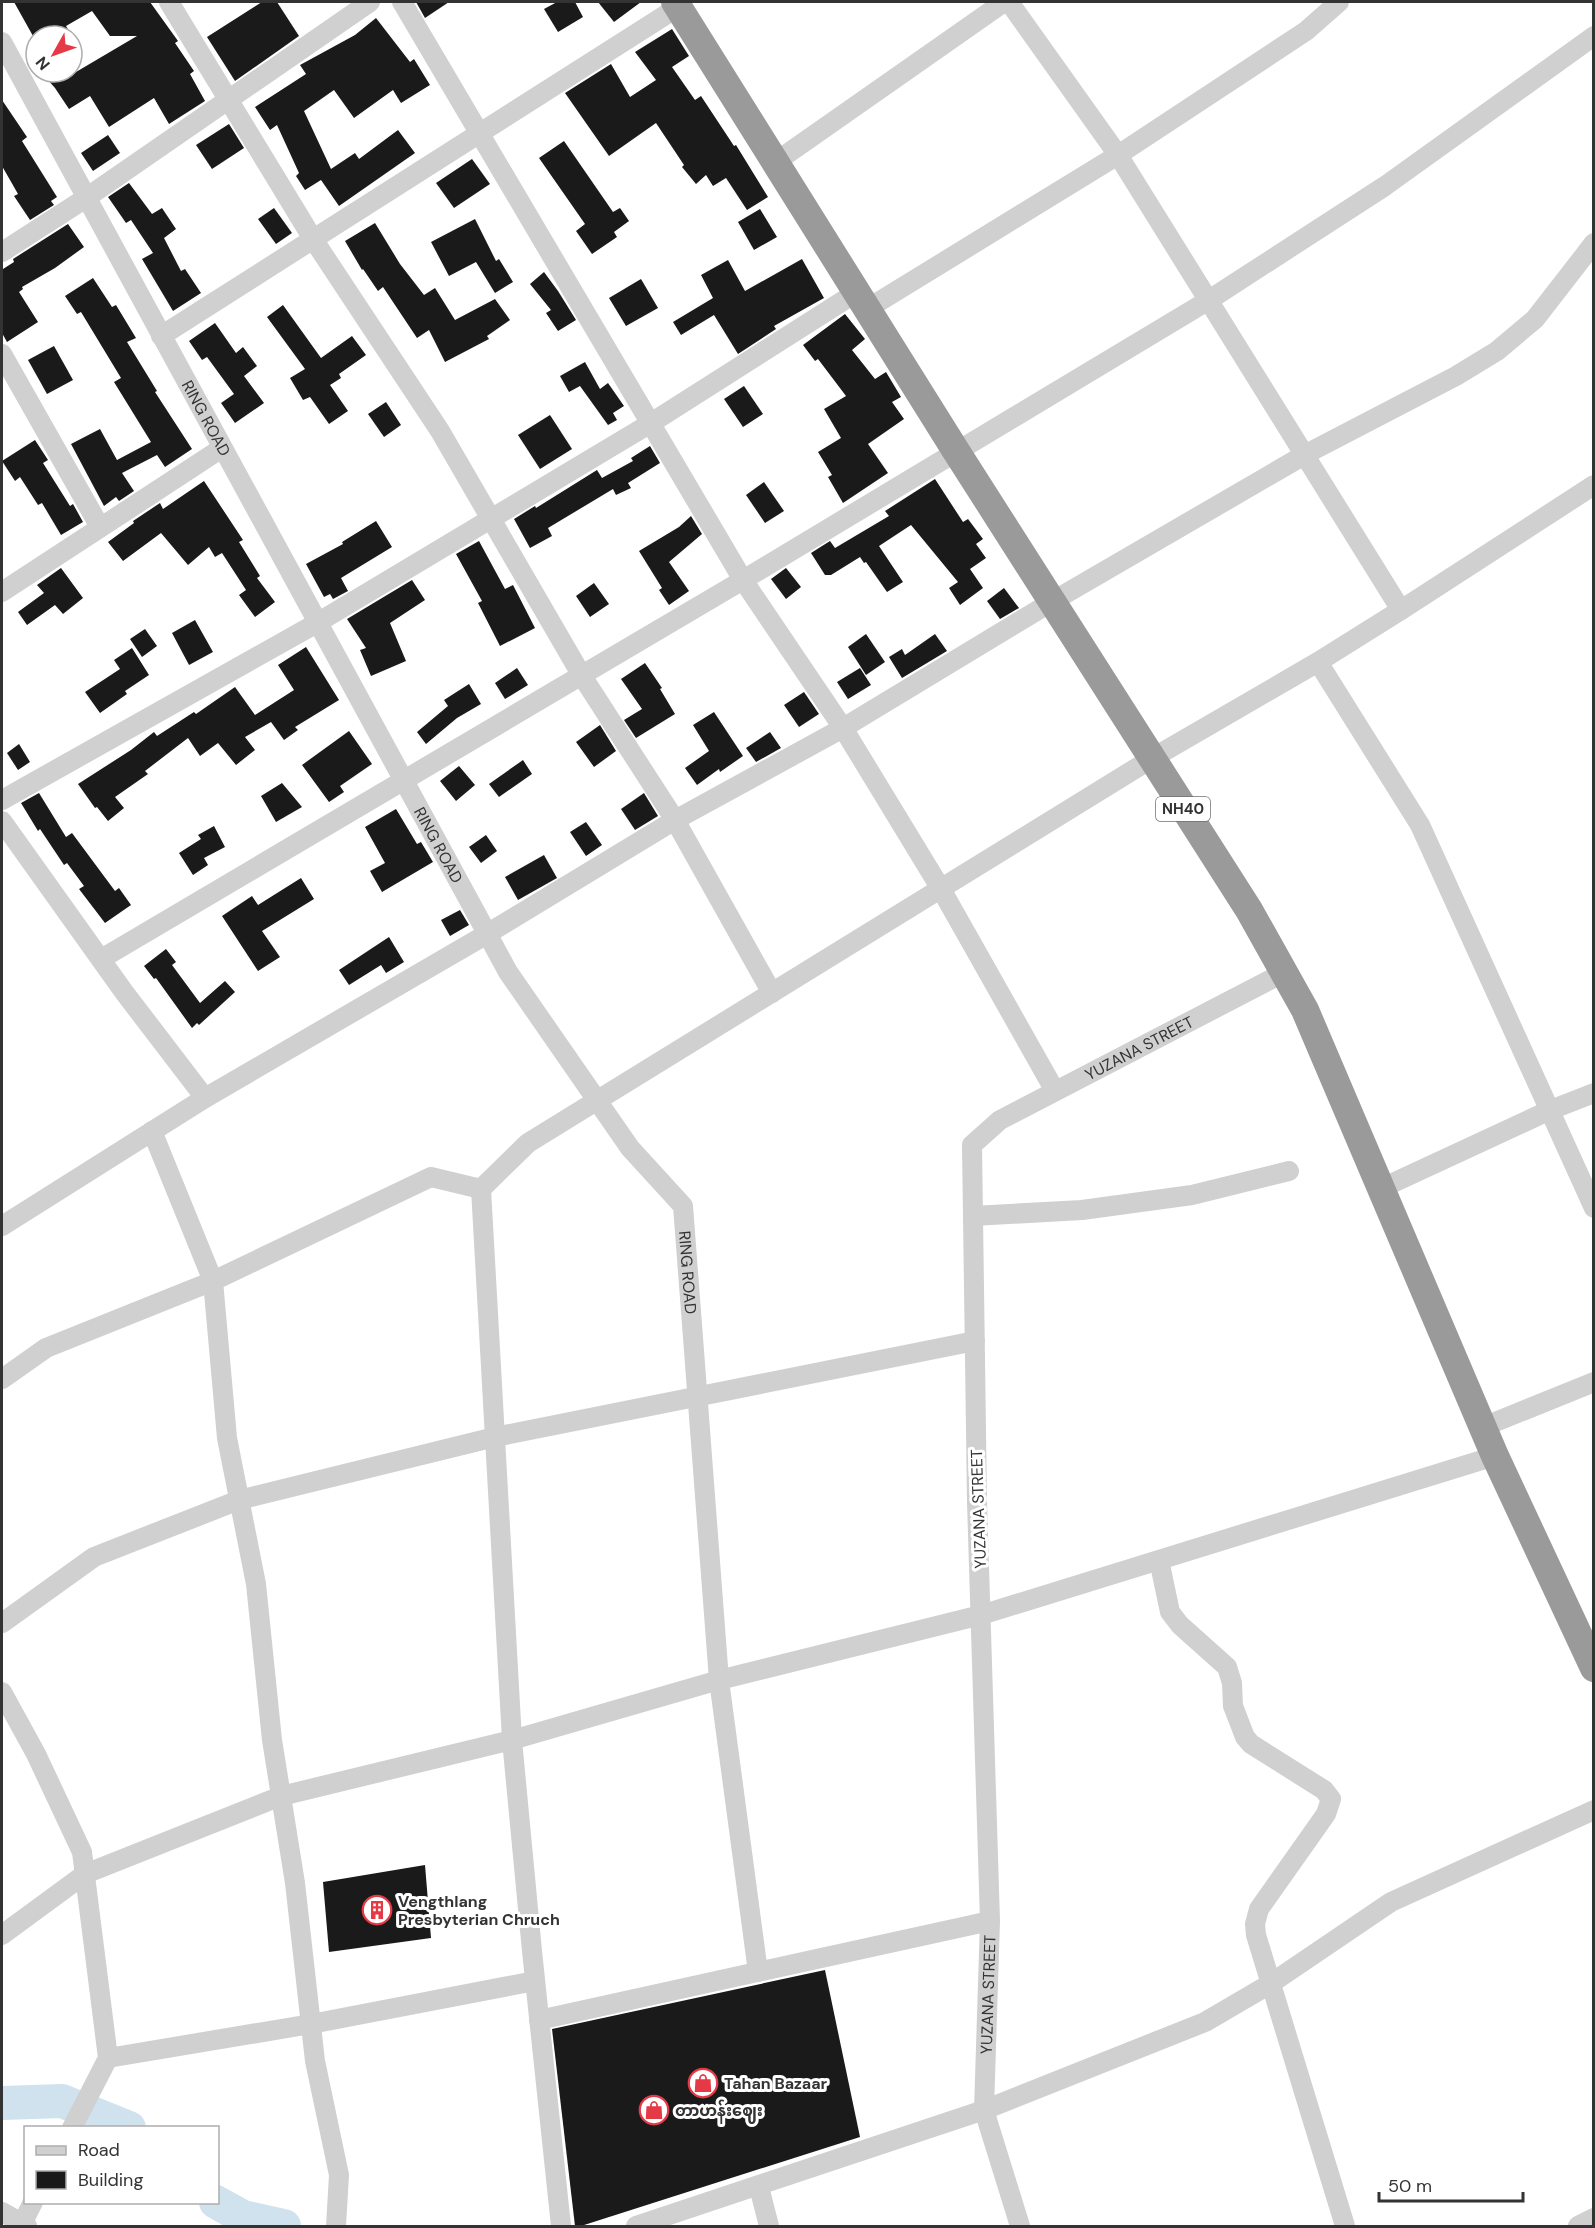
<svg xmlns="http://www.w3.org/2000/svg" width="1595" height="2228" viewBox="0 0 1595 2228" font-family="'DM Sans','Noto Sans Myanmar',sans-serif">
<style>
.lines{fill:none;stroke-linecap:round;stroke-linejoin:round}
.river{stroke:#cfe2ee;stroke-width:34}
.building{fill:#1a1a1a}
.minor{stroke:#d0d0d0;stroke-width:20}
.highway{stroke:#9a9a9a;stroke-width:28}
.labels{text-anchor:middle;stroke-width:6;stroke-linejoin:round;paint-order:stroke}
.shield{fill:#fff;stroke:#707070;stroke-width:1.5}
.shield-label{font-size:15px;font-weight:bold;fill:#333}
.street-label{font-size:16px;fill:#333;stroke:#fff}
.poi-label{font-size:16px;font-weight:bold;fill:#333;stroke:#fff;text-anchor:start}
</style>
<rect width="100%" height="100%" fill="#fff"/>
<g class="lines">
<g class="river">
<path d="M 2,2103 L 62,2101 L 129,2128"/>
<path d="M 216,2202 L 243,2217 L 284,2226"/>
</g>
</g>
<g class="building">
<path d="M 14,2 L 150,2 L 178,41 L 175,43 L 194,71 L 190,74 L 205,101 L 169,124 L 154,98 L 109,127 L 90,96 L 69,109 L 55,88 L 41,72 L 76,72 L 137,36 L 110,36 L 92,11 L 66,26 L 72,36 L 33,36 Z"/>
<path d="M 262,2 L 277,2 L 299,36 L 235,81 L 207,37 Z"/>
<path d="M 416,2 L 449,2 L 425,18 Z"/>
<path d="M 557,2 L 575,2 L 583,17 L 558,32 L 544,9 Z"/>
<path d="M 598,2 L 641,2 L 614,22 Z"/>
<path d="M 376,18 L 410,62 L 414,59 L 430,85 L 401,103 L 393,90 L 354,118 L 334,90 L 304,111 L 331,169 L 355,153 L 359,159 L 398,130 L 415,153 L 339,206 L 321,180 L 305,190 L 296,176 L 299,173 L 277,125 L 270,130 L 255,107 L 306,74 L 300,65 L 355,35 Z"/>
<path d="M 672,29 L 689,56 L 672,67 L 695,100 L 701,96 L 734,146 L 736,145 L 768,197 L 747,210 L 726,178 L 713,186 L 706,175 L 696,184 L 682,167 L 684,165 L 656,123 L 609,156 L 565,93 L 611,64 L 630,97 L 656,80 L 635,52 Z"/>
<path d="M 2,100 L 27,137 L 22,141 L 57,197 L 51,201 L 54,205 L 30,220 L 14,196 L 18,194 L 2,166 Z"/>
<path d="M 229,124 L 244,148 L 212,169 L 196,145 Z"/>
<path d="M 108,135 L 120,153 L 93,171 L 81,153 Z"/>
<path d="M 564,141 L 613,212 L 620,208 L 629,221 L 614,232 L 617,237 L 592,254 L 576,231 L 585,224 L 539,158 Z"/>
<path d="M 472,159 L 490,184 L 454,208 L 436,183 Z"/>
<path d="M 129,183 L 152,214 L 162,208 L 176,229 L 164,238 L 181,271 L 185,269 L 201,293 L 173,311 L 142,259 L 153,253 L 131,220 L 126,223 L 108,197 Z"/>
<path d="M 274,208 L 292,233 L 276,244 L 258,219 Z"/>
<path d="M 760,209 L 777,237 L 754,250 L 738,222 Z"/>
<path d="M 475,219 L 496,261 L 499,259 L 513,282 L 495,293 L 476,262 L 449,276 L 431,242 Z"/>
<path d="M 375,223 L 400,264 L 424,295 L 435,288 L 455,320 L 495,299 L 510,320 L 487,336 L 489,339 L 445,362 L 429,330 L 417,338 L 383,287 L 378,291 L 363,269 L 362,270 L 345,241 Z"/>
<path d="M 68,224 L 84,247 L 55,268 L 22,287 L 23,289 L 19,292 L 38,322 L 7,342 L 2,333 L 2,266 L 3,269 L 14,262 L 13,259 Z"/>
<path d="M 802,259 L 824,298 L 774,326 L 776,329 L 738,354 L 714,315 L 681,335 L 673,322 L 713,298 L 701,275 L 728,260 L 745,291 Z"/>
<path d="M 544,272 L 558,291 L 576,320 L 558,331 L 546,313 L 551,310 L 530,284 Z"/>
<path d="M 93,278 L 112,307 L 116,305 L 136,338 L 127,342 L 157,391 L 155,392 L 192,449 L 165,467 L 157,455 L 122,473 L 134,491 L 119,501 L 116,497 L 104,506 L 71,444 L 100,429 L 117,460 L 151,442 L 114,382 L 121,378 L 81,312 L 77,314 L 65,296 Z"/>
<path d="M 641,279 L 658,308 L 626,326 L 609,298 Z"/>
<path d="M 283,305 L 321,358 L 352,336 L 366,355 L 339,374 L 341,378 L 330,385 L 348,411 L 329,424 L 310,397 L 303,400 L 290,378 L 305,369 L 267,317 Z"/>
<path d="M 845,314 L 865,339 L 852,350 L 875,379 L 886,372 L 901,397 L 892,402 L 904,419 L 868,444 L 888,473 L 843,503 L 828,477 L 832,475 L 818,452 L 841,438 L 824,409 L 846,396 L 818,359 L 815,361 L 803,345 Z"/>
<path d="M 215,323 L 236,353 L 243,347 L 257,366 L 244,376 L 264,403 L 235,423 L 221,403 L 234,394 L 207,357 L 202,360 L 189,341 Z"/>
<path d="M 54,346 L 73,380 L 47,394 L 28,360 Z"/>
<path d="M 585,362 L 600,389 L 608,383 L 624,406 L 613,413 L 617,420 L 608,425 L 580,386 L 569,392 L 560,376 Z"/>
<path d="M 744,386 L 763,414 L 743,427 L 724,399 Z"/>
<path d="M 386,402 L 401,425 L 384,437 L 368,414 Z"/>
<path d="M 550,415 L 572,449 L 540,469 L 518,435 Z"/>
<path d="M 35,440 L 48,460 L 43,463 L 70,506 L 73,504 L 83,522 L 61,535 L 42,503 L 38,505 L 20,477 L 15,481 L 2,461 Z"/>
<path d="M 650,446 L 660,463 L 628,483 L 631,488 L 616,495 L 613,489 L 548,528 L 552,536 L 530,548 L 514,519 L 535,506 L 536,508 L 597,470 L 602,478 L 633,461 L 631,458 Z"/>
<path d="M 935,479 L 963,522 L 968,519 L 983,539 L 976,544 L 986,558 L 970,569 L 983,588 L 960,605 L 949,588 L 958,582 L 911,525 L 879,546 L 903,582 L 887,592 L 866,562 L 864,563 L 860,557 L 831,575 L 825,575 L 811,553 L 830,541 L 835,548 L 889,516 L 885,511 Z"/>
<path d="M 204,481 L 243,540 L 239,542 L 260,576 L 257,578 L 275,602 L 255,617 L 239,595 L 246,590 L 222,553 L 215,557 L 209,547 L 188,565 L 161,533 L 123,561 L 108,542 L 134,523 L 133,521 L 160,503 L 163,509 Z"/>
<path d="M 764,482 L 784,511 L 765,523 L 746,495 Z"/>
<path d="M 691,516 L 702,534 L 669,562 L 689,591 L 669,605 L 659,590 L 662,588 L 639,551 L 679,527 Z"/>
<path d="M 376,521 L 392,547 L 341,578 L 348,591 L 333,599 L 330,594 L 324,597 L 306,564 L 343,544 L 342,542 Z"/>
<path d="M 479,541 L 505,589 L 513,585 L 535,628 L 500,646 L 478,603 L 482,601 L 456,554 Z"/>
<path d="M 61,568 L 83,598 L 63,614 L 55,605 L 27,625 L 18,612 L 44,593 L 37,585 Z"/>
<path d="M 786,568 L 801,587 L 786,599 L 771,579 Z"/>
<path d="M 412,580 L 425,600 L 390,623 L 406,661 L 371,676 L 360,650 L 366,648 L 347,619 Z"/>
<path d="M 594,583 L 609,604 L 590,617 L 576,596 Z"/>
<path d="M 1004,588 L 1019,608 L 1000,619 L 987,601 Z"/>
<path d="M 195,620 L 213,652 L 189,665 L 172,633 Z"/>
<path d="M 145,629 L 157,646 L 142,657 L 130,639 Z"/>
<path d="M 866,634 L 885,662 L 866,675 L 848,647 Z"/>
<path d="M 935,634 L 947,651 L 902,678 L 889,657 L 902,649 L 905,655 Z"/>
<path d="M 306,647 L 339,700 L 295,727 L 298,730 L 284,740 L 271,722 L 245,737 L 255,750 L 236,765 L 218,743 L 200,756 L 188,738 L 145,771 L 148,774 L 115,797 L 124,808 L 108,821 L 97,807 L 95,808 L 78,784 L 131,750 L 154,732 L 157,736 L 194,712 L 196,714 L 235,687 L 255,715 L 294,690 L 278,665 Z"/>
<path d="M 132,648 L 149,675 L 125,691 L 127,694 L 100,713 L 85,692 L 120,669 L 114,660 Z"/>
<path d="M 645,663 L 662,688 L 660,689 L 675,714 L 636,738 L 624,720 L 642,709 L 621,679 Z"/>
<path d="M 517,668 L 528,685 L 505,699 L 495,683 Z"/>
<path d="M 860,668 L 871,685 L 848,699 L 837,682 Z"/>
<path d="M 469,684 L 481,704 L 457,718 L 426,744 L 417,732 L 448,706 L 444,700 Z"/>
<path d="M 804,692 L 819,714 L 799,727 L 784,705 Z"/>
<path d="M 714,712 L 743,756 L 720,772 L 719,769 L 697,785 L 685,768 L 709,751 L 693,725 Z"/>
<path d="M 600,725 L 616,751 L 594,767 L 576,742 Z"/>
<path d="M 349,731 L 372,764 L 340,786 L 344,792 L 329,802 L 302,765 Z"/>
<path d="M 770,732 L 781,748 L 756,762 L 746,748 Z"/>
<path d="M 19,744 L 30,762 L 18,770 L 7,753 Z"/>
<path d="M 523,760 L 532,774 L 499,797 L 489,784 Z"/>
<path d="M 459,766 L 475,785 L 456,801 L 440,781 Z"/>
<path d="M 282,783 L 302,807 L 276,822 L 261,796 Z"/>
<path d="M 39,793 L 66,837 L 72,833 L 115,891 L 119,888 L 131,905 L 105,923 L 79,889 L 84,886 L 67,863 L 64,865 L 40,829 L 38,831 L 21,803 Z"/>
<path d="M 644,793 L 658,816 L 635,830 L 621,809 Z"/>
<path d="M 396,809 L 417,844 L 421,842 L 433,862 L 382,892 L 370,871 L 385,863 L 365,827 Z"/>
<path d="M 586,822 L 602,845 L 586,856 L 570,832 Z"/>
<path d="M 214,826 L 225,847 L 204,858 L 208,865 L 193,875 L 179,853 L 201,839 L 198,835 Z"/>
<path d="M 486,835 L 497,851 L 481,863 L 469,847 Z"/>
<path d="M 544,855 L 557,878 L 518,900 L 505,877 Z"/>
<path d="M 301,878 L 314,899 L 262,931 L 280,957 L 258,971 L 222,916 L 252,896 L 258,905 Z"/>
<path d="M 460,910 L 469,925 L 450,936 L 441,920 Z"/>
<path d="M 389,937 L 404,962 L 386,973 L 381,965 L 349,985 L 339,970 Z"/>
<path d="M 166,949 L 176,962 L 172,965 L 200,1003 L 225,981 L 235,992 L 199,1025 L 197,1023 L 192,1028 L 156,978 L 154,979 L 144,966 Z"/>
<path d="M 425,1865 L 431,1938 L 329,1952 L 323,1882 Z"/>
<path d="M 825,1970 L 860,2137 L 581,2226 L 575,2226 L 552,2029 Z"/>
</g>
<g class="lines">
<g class="minor">
<path d="M 169,2 L 313,239 L 440,431 L 582,676 L 675,820 L 772,993"/>
<path d="M 402,2 L 743,580 L 843,728 L 941,889 L 1055,1091"/>
<path d="M 1009,2 L 1118,155 L 1401,610"/>
<path id="s1" d="M 2,42 L 508,972 L 630,1148 L 683,1206 L 719,1680 L 758,1972"/>
<path d="M 777,161 L 1004,2"/>
<path d="M 2,252 L 86,198 L 370,2"/>
<path d="M 867,309 L 1118,155 L 1306,31 L 1339,2"/>
<path d="M 161,336 L 678,7"/>
<path d="M 2,354 L 100,527"/>
<path d="M 2,592 L 222,448"/>
<path d="M 1318,662 L 1420,825 L 1594,1208"/>
<path d="M 2,800 L 317,623 L 651,423 L 857,292"/>
<path d="M 2,821 L 124,992 L 205,1098"/>
<path d="M 101,959 L 743,580 L 1209,300 L 1385,186 L 1594,36"/>
<path d="M 152,1131 L 213,1281 L 227,1438 L 256,1584 L 272,1740 L 295,1883 L 315,2061 L 339,2175 L 336,2226"/>
<path d="M 1382,1188 L 1548,1111 L 1594,1093"/>
<path d="M 973,1216 L 1082,1210 L 1192,1195 L 1289,1171"/>
<path d="M 2,1226 L 205,1098 L 487,934 L 675,820 L 843,728 L 1053,601 L 1306,454 L 1456,376 L 1497,351 L 1535,319 L 1594,243"/>
<path d="M 2,1379 L 46,1348 L 213,1281 L 431,1177 L 481,1189"/>
<path d="M 1483,1427 L 1594,1382"/>
<path d="M 1159,1560 L 1170,1612 L 1180,1625 L 1227,1667 L 1232,1683 L 1233,1706 L 1245,1737 L 1251,1744 L 1324,1790 L 1331,1799 L 1326,1814 L 1259,1909 L 1255,1924 L 1256,1935 L 1345,2226"/>
<path d="M 2,1623 L 94,1557 L 239,1500 L 495,1437 L 975,1341"/>
<path d="M 2,1692 L 36,1754 L 82,1852 L 108,2058 L 72,2128"/>
<path d="M 2,1935 L 85,1874 L 281,1796 L 512,1740 L 719,1680 L 981,1615 L 1495,1456"/>
<path d="M 539,2020 L 990,1921"/>
<path d="M 108,2058 L 311,2024 L 535,1981"/>
<path d="M 759,2187 L 769,2226"/>
<path d="M 2,2212 L 27,2226"/>
<path d="M 21,2226 L 33,2202"/>
<path d="M 561,2226 L 532,1951 L 512,1740 L 481,1189 L 528,1143 L 1151,759 L 1318,662 L 1401,610 L 1594,485"/>
<path d="M 636,2226 L 984,2110 L 1205,2022 L 1270,1984 L 1391,1902 L 1594,1810"/>
<path id="s2" d="M 1020,2226 L 984,2110 L 990,1921 L 977,1502 L 972,1145 L 1000,1120 L 1285,972"/>
<path d="M 1578,2226 L 1594,2218"/>
</g>
<path class="highway" d="M 675,2 L 956,451 L 1249,910 L 1305,1010 L 1495,1456 L 1594,1668"/>
</g>
<defs>
<g id="building-ring" transform="scale(1.5)"><circle r="9.5" fill="#fff" stroke="#e63946" stroke-width="1.5"/><path d="M-4-6H4V6H1V3H-1V6H-4ZM-2.5-4.3h1.7v1.8h-1.7ZM.8-4.3h1.7v1.8H.8ZM-2.5-1h1.7V.8h-1.7ZM.8-1h1.7V.8H.8Z" fill="#e63946"/></g>
<g id="shop-ring" transform="scale(1.5)"><circle r="9.5" fill="#fff" stroke="#e63946" stroke-width="1.5"/><path d="M-5-2.5h2.3a2.7 3.5 0 0 1 5.4 0H5L5.5 6h-11ZM-1.5-2.5h3a1.5 2.3 0 0 0-3 0Z" fill="#e63946"/></g>
</defs>
<g fill-rule="evenodd">
<use href="#building-ring" x="377" y="1910"/>
<use href="#shop-ring" x="703" y="2083"/>
<use href="#shop-ring" x="654" y="2110"/>
</g>
<g class="labels">
<rect class="shield" x="1156" y="797" width="54" height="24" rx="4.5"/>
<g class="shield-label">
<text x="1183" y="814">NH40</text>
</g>
<g class="street-label">
<text dy="6" stroke="none"><textPath href="#s1" startOffset="428">RING ROAD</textPath></text>
<text dy="6" stroke="none"><textPath href="#s1" startOffset="914">RING ROAD</textPath></text>
<text dy="6" stroke="none"><textPath href="#s2" startOffset="1281">YUZANA STREET</textPath></text>
<text dy="6" stroke="none"><textPath href="#s1" startOffset="1418">RING ROAD</textPath></text>
<text transform="translate(978 1509) rotate(-92)" y="6">YUZANA STREET</text>
<text dy="6" stroke="none"><textPath href="#s2" startOffset="237">YUZANA STREET</textPath></text>
</g>
<g class="poi-label">
<text x="398" y="1907">Vengthlang<tspan x="398" dy="18">Presbyterian Chruch</tspan></text>
<text x="724" y="2089">Tahan Bazaar</text>
<text x="675" y="2116">တာဟန်းဈေး</text>
</g>
</g>
<rect width="1595" height="2228" fill="none" stroke="#333333" stroke-width="6"/>
<rect x="24" y="2126" width="195" height="78" fill="#ffffff" stroke="#adadad" stroke-width="1.5"/>
<rect x="36" y="2146" width="30" height="9" fill="#d0d0d0" stroke="#adadad" stroke-width="1.5"/>
<text x="78" y="2156" font-size="18" fill="#333333">Road</text>
<rect x="36" y="2171" width="30" height="18" fill="#1a1a1a" stroke="#adadad" stroke-width="1.5"/>
<text x="78" y="2186" font-size="18" fill="#333333">Building</text>
<g transform="translate(54 54) rotate(230)"><circle r="28" fill="#ffffff" stroke="#adadad" stroke-width="1.5"/>
<path d="M0-4.5L10 22L0 15L-10 22Z" fill="#e63946"/>
<text y="-9" font-size="16" font-weight="bold" text-anchor="middle" fill="#333333">N</text>
</g>
<path d="M1379 2192v9h144v-9" fill="none" stroke="#333333" stroke-width="3"/>
<text x="1388" y="2192" font-size="18" fill="#333333" stroke="#ffffff" stroke-width="4.5" paint-order="stroke">50 m</text>
</svg>
